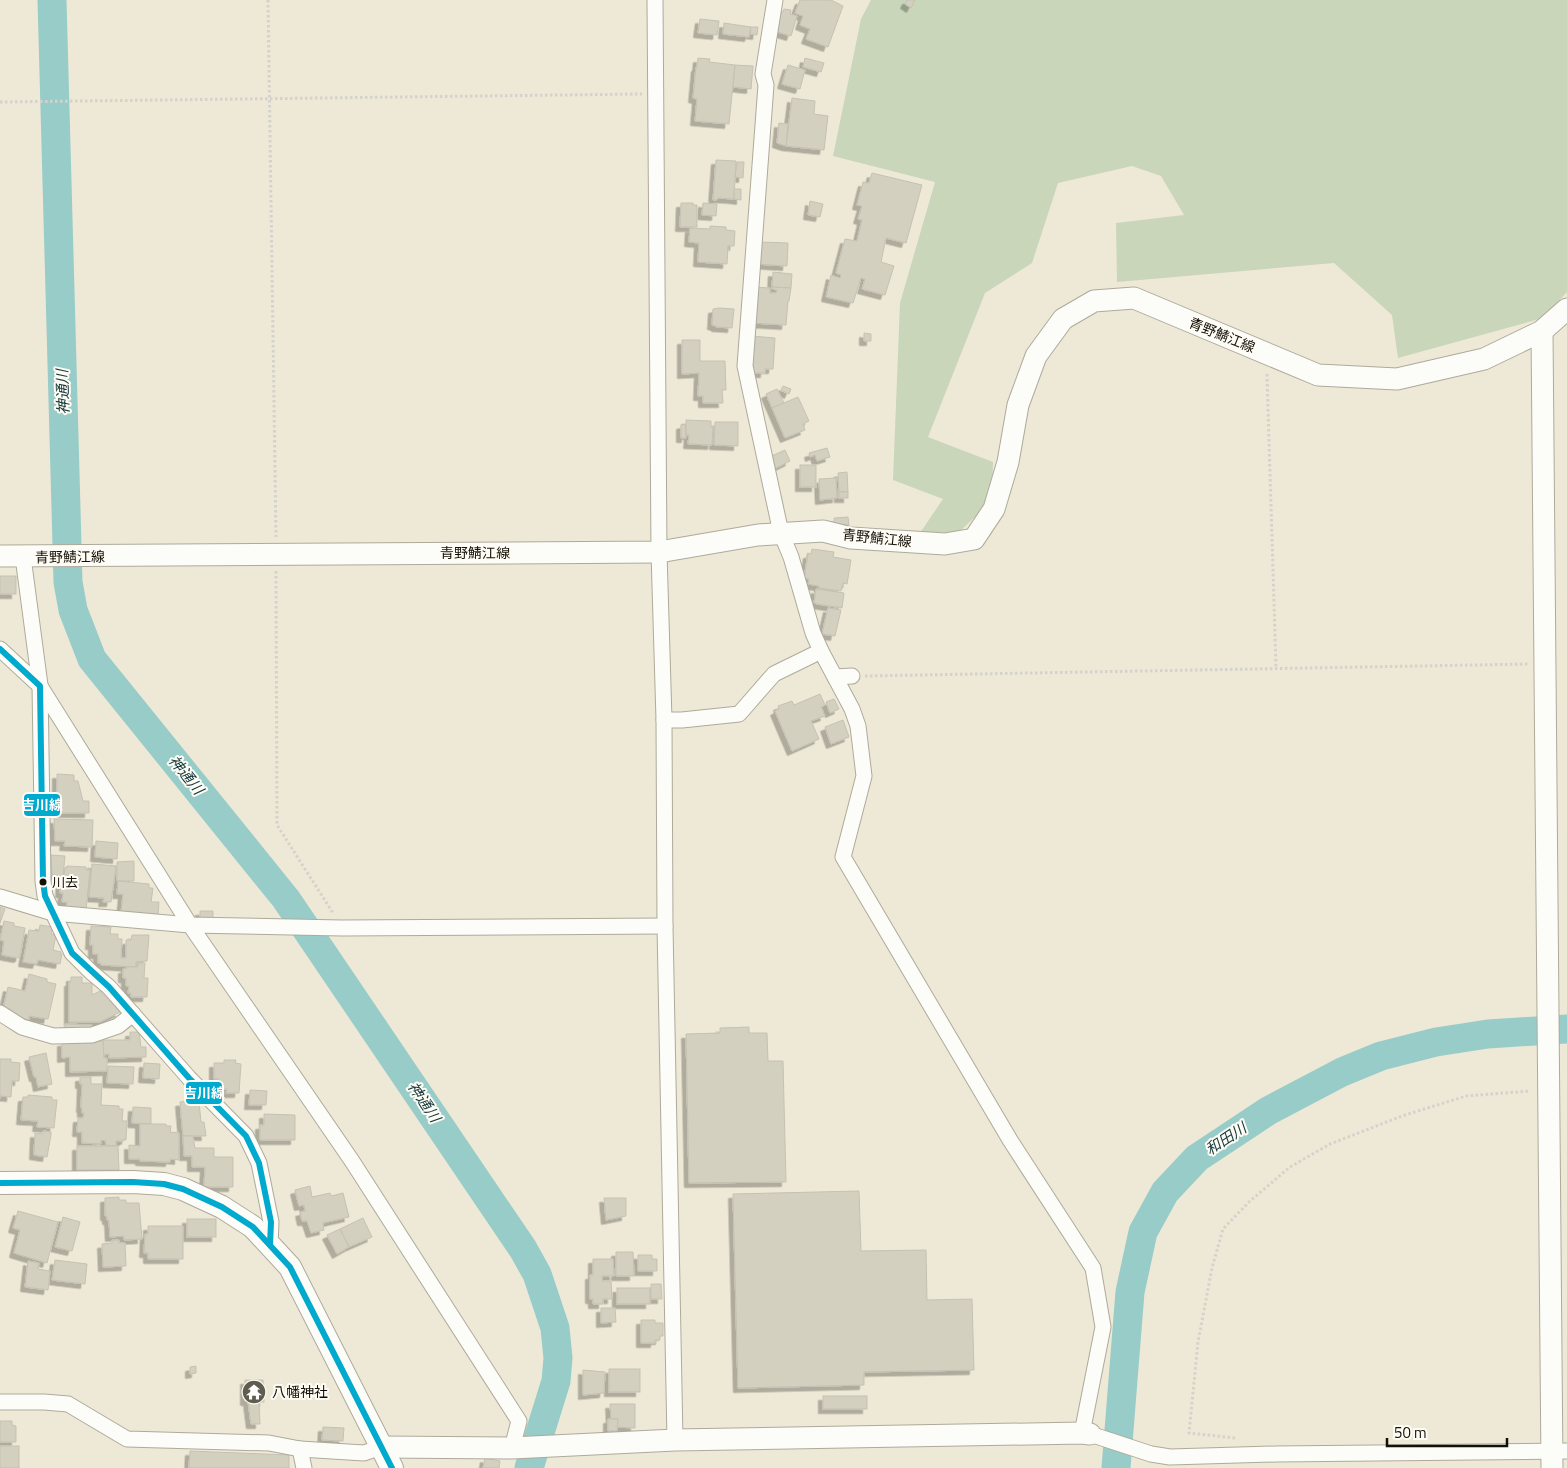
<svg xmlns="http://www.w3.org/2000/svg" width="1567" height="1468" viewBox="0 0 1567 1468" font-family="'Titillium Web','Noto Sans JP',sans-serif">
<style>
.green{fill:#c9d6b9}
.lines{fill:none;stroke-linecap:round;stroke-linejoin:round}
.river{stroke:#98ccc8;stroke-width:29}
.building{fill:#d4d0c0;stroke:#c5c1b3;filter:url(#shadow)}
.street-casing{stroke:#aeaa9b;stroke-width:17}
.secondary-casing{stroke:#aeaa9b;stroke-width:23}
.primary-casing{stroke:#aeaa9b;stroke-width:24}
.path{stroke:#d4d2cd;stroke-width:3;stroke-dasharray:2.5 2.5;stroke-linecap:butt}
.street{stroke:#fcfcf9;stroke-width:15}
.secondary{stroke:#fcfcf9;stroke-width:21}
.primary{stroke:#fcfcf9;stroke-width:22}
.bus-1-casing{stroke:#fefcf5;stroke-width:10}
.bus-1{stroke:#00a9ce;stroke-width:6}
.bus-dot{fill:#131005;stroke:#fefcf5;stroke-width:2}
.labels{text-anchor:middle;stroke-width:4;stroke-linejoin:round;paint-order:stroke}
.bus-label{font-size:13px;fill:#131005;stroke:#fefcf5;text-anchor:start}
.street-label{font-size:14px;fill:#131005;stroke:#fefcf5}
.poi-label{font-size:14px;fill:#131005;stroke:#fefcf5;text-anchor:start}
.water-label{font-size:15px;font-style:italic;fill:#13383a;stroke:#fefcf5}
.line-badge{stroke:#fefcf5;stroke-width:2}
.badge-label{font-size:14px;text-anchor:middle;font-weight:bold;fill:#fff}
</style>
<defs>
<filter id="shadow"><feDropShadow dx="-4.5" dy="4.5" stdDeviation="0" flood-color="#0004"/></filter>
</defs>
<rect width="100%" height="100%" fill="#eee9d6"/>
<path class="green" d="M 871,0 L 1567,0 L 1567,292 L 1543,318 L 1398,358 L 1392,315 L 1334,263 L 1117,282 L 1116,223 L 1184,215 L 1161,176 L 1132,166 L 1058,183 L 1032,263 L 985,293 L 928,437 L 993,462 L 992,501 L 959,532 L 920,533 L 943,499 L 893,480 L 900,303 L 935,182 L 833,156 L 861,19 Z"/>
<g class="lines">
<g class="river">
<path d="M 52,0 L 68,582 L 73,610 L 92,659 L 286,899 L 523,1249 L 537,1274 L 555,1328 L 558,1358 L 556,1381 L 529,1468"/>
<path d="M 1116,1468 L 1130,1292 L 1143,1232 L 1165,1192 L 1197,1158 L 1268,1111 L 1342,1072 L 1381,1056 L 1436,1042 L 1488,1034 L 1567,1029"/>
</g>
</g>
<g class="building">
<path d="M 800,0 L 831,0 L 843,6 L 828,47 L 806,39 L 810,29 L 800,25 L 803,16 L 795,13 Z"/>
<path d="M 907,0 L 915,0 L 911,8 L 905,4 Z"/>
<path d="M 784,9 L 791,10 L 790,14 L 797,16 L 791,36 L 771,30 L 776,11 L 783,12 Z"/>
<path d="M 700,19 L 719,21 L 717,35 L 698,33 Z"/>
<path d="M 724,23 L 751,27 L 749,37 L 723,34 Z"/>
<path d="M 751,27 L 758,27 L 757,35 L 750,34 Z"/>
<path d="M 698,58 L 710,59 L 709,62 L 735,65 L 729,124 L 695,121 L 697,99 L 693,98 L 696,67 L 697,67 Z"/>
<path d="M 805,58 L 824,63 L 821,72 L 803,67 Z"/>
<path d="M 735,65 L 753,66 L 751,89 L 733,87 Z"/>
<path d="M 788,65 L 805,70 L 800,89 L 782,84 Z"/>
<path d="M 792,98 L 815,101 L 814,114 L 828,116 L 824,150 L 786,146 Z"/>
<path d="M 779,123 L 788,124 L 786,146 L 777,143 Z"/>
<path d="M 716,160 L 736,161 L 734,199 L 718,198 L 717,200 L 713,200 Z"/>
<path d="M 737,162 L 744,162 L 743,178 L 735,177 Z"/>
<path d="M 872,173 L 922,185 L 906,243 L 886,238 L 881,262 L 894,266 L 885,295 L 862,289 L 865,279 L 861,278 L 853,303 L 826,297 L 831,275 L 840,278 L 841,275 L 836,273 L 845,239 L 857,241 L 862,220 L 858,219 L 862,206 L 857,205 L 863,182 L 869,183 Z"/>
<path d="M 734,189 L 741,189 L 741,200 L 734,199 Z"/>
<path d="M 810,201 L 823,204 L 820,217 L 808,215 Z"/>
<path d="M 681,203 L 693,203 L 693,205 L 697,205 L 697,227 L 680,227 Z"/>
<path d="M 703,203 L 717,204 L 716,216 L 702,215 Z"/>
<path d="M 710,226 L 726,227 L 726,230 L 735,231 L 734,246 L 728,246 L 727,264 L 698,262 L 699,243 L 689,242 L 690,228 L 710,229 Z"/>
<path d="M 760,242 L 788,243 L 787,266 L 755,264 Z"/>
<path d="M 773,272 L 792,274 L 791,288 L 772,287 Z"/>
<path d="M 754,287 L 770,288 L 770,293 L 776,293 L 777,290 L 772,289 L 772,287 L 791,288 L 789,301 L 788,301 L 786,325 L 752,323 Z"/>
<path d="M 719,308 L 734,309 L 732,328 L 716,327 L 716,326 L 712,325 L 713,309 Z"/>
<path d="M 864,333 L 871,334 L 871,341 L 864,341 Z"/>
<path d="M 751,336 L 775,338 L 773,369 L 765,369 L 765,373 L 750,373 Z"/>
<path d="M 682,340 L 700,340 L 700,361 L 725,361 L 726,390 L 722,390 L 723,403 L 703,403 L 703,396 L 698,396 L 699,373 L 682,374 Z"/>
<path d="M 783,386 L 791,389 L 789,394 L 781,390 Z"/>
<path d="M 777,389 L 784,403 L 772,408 L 766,394 Z"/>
<path d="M 798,397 L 809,421 L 803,424 L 805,430 L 785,438 L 772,408 Z"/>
<path d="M 686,420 L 711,421 L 711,427 L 713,427 L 712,445 L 688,444 L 689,435 L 686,435 Z"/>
<path d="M 715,422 L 738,422 L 738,446 L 714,445 Z"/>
<path d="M 685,424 L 686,438 L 681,438 L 681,425 Z"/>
<path d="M 827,448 L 830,457 L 817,461 L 815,455 L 810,457 L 809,453 Z"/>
<path d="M 785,450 L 790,461 L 772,470 L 765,459 Z"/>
<rect x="800" y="465" width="16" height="22"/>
<path d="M 847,472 L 848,492 L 839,492 L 838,473 Z"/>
<path d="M 836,478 L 837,498 L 820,500 L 819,479 Z"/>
<rect x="839" y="492" width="9" height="6"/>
<path d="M 848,517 L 849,525 L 834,525 L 834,518 Z"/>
<path d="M 812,549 L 834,552 L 833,557 L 851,560 L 847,584 L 843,583 L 841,591 L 819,588 L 819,586 L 808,584 L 809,579 L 804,578 L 808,554 L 811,554 Z"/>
<rect x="0" y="576" width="16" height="18"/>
<path d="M 816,589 L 844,593 L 842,608 L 817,604 L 814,603 Z"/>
<path d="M 828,608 L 841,610 L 835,636 L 822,634 Z"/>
<path d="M 820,694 L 825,705 L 821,707 L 825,716 L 811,721 L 819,739 L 792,751 L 775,711 L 779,709 L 778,706 L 792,701 L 794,705 Z"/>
<path d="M 834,699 L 839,709 L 830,713 L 826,702 Z"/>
<path d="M 843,720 L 849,737 L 831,744 L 825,727 Z"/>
<path d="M 57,774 L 74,775 L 74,781 L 78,781 L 83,801 L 89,801 L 89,813 L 57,813 Z"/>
<path d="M 54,819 L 93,820 L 92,847 L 64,846 L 65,841 L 55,841 Z"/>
<path d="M 96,841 L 118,843 L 117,859 L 95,857 Z"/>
<path d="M 51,855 L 65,856 L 63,876 L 52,875 Z"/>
<path d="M 134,861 L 134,881 L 117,881 L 117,862 Z"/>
<path d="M 92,864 L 116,866 L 111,902 L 103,902 L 104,898 L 89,897 Z"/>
<path d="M 67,866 L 86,867 L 86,870 L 90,870 L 86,910 L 66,908 L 67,902 L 62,902 L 63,893 L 60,893 L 61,881 L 63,882 L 65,867 L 67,868 Z"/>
<path d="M 118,881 L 149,884 L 149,888 L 153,888 L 151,902 L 159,902 L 158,916 L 121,913 L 123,894 L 117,894 Z"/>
<path d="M 0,907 L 5,909 L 0,923 Z"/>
<path d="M 200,911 L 213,911 L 213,919 L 200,920 Z"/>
<path d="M 4,921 L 14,923 L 14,926 L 25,928 L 20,957 L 18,958 L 2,955 L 4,941 L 0,940 Z"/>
<path d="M 40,925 L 53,927 L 51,934 L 56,935 L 53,950 L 61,952 L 60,954 L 62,954 L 60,964 L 38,960 L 37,964 L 23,962 L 29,930 L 39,931 Z"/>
<path d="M 91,926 L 111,927 L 110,934 L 118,934 L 118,939 L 122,939 L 121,958 L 126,958 L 126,940 L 131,940 L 132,935 L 149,935 L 147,961 L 136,962 L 136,967 L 101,965 L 101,963 L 98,963 L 98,954 L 93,954 L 93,945 L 90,945 Z"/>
<path d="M 138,963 L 145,963 L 144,978 L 148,978 L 147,997 L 131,997 L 131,993 L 128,993 L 129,986 L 126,986 L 126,978 L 123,978 L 123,969 L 126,969 L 126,967 L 138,967 Z"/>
<path d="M 29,974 L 47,979 L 47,982 L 56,984 L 48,1019 L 29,1016 L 29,1020 L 10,1015 L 3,1009 L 8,987 L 25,991 Z"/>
<path d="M 71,977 L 82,977 L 82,983 L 92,983 L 92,995 L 100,991 L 120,1012 L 100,1022 L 69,1022 L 69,982 L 71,982 Z"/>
<path d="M 65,1024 L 92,1025 L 91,1031 L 65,1030 Z"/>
<path d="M 749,1027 L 749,1033 L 767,1033 L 768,1061 L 783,1061 L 786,1182 L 689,1183 L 686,1034 L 720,1033 L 720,1028 Z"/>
<path d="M 130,1032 L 139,1032 L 141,1047 L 146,1047 L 146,1057 L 109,1058 L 109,1054 L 103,1055 L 103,1040 L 130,1040 Z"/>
<path d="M 103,1041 L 104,1058 L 107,1058 L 107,1071 L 70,1072 L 70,1057 L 62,1058 L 62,1042 Z"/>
<path d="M 46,1053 L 52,1084 L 38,1087 L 36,1077 L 34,1077 L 29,1057 Z"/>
<path d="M 0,1059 L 11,1059 L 11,1062 L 20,1063 L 19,1081 L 12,1081 L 11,1097 L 0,1096 L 0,1099 Z"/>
<path d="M 224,1060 L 236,1060 L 235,1063 L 241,1064 L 239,1093 L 226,1093 L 227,1089 L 219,1089 L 219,1079 L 214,1079 L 214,1063 L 224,1063 Z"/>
<path d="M 144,1063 L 160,1064 L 159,1079 L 143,1078 Z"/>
<path d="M 108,1066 L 134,1067 L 133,1084 L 107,1083 Z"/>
<path d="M 80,1077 L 91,1077 L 91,1084 L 102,1084 L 101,1105 L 119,1106 L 119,1109 L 123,1109 L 122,1121 L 127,1121 L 126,1140 L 124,1139 L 124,1141 L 116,1141 L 116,1146 L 106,1145 L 106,1141 L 101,1140 L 101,1144 L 82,1143 L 82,1132 L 77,1132 L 78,1118 L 83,1118 L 84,1113 L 82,1113 L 82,1108 L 81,1108 L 82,1084 L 80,1084 Z"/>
<path d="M 250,1090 L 267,1091 L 266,1105 L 249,1105 Z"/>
<path d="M 28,1095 L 52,1097 L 52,1100 L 57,1100 L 54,1128 L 37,1127 L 38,1121 L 21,1120 L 23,1097 L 28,1097 Z"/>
<path d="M 196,1100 L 196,1103 L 199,1102 L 201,1122 L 204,1122 L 206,1136 L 183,1136 L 180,1102 Z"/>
<path d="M 133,1107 L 151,1108 L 151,1124 L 132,1123 Z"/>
<path d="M 264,1114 L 295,1115 L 295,1140 L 260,1140 L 260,1125 L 264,1125 Z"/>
<path d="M 140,1124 L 166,1124 L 166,1126 L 171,1126 L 170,1132 L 179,1133 L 179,1160 L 170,1159 L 170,1162 L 140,1161 L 140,1159 L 129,1159 L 129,1145 L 140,1146 Z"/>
<path d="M 43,1131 L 51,1132 L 51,1135 L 47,1157 L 34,1155 L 35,1133 L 43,1134 Z"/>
<path d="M 183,1136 L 193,1136 L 195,1148 L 214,1148 L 214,1157 L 233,1157 L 233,1187 L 204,1187 L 205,1167 L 192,1167 L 192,1156 L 184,1156 Z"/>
<path d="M 77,1146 L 118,1146 L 119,1170 L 77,1170 Z"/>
<path d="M 310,1186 L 312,1197 L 330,1193 L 331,1196 L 343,1193 L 349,1217 L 323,1223 L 324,1230 L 311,1233 L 307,1221 L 302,1221 L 300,1212 L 305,1211 L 304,1205 L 299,1206 L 295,1190 Z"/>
<path d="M 859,1191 L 861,1251 L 926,1250 L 927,1300 L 972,1299 L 974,1370 L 864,1372 L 864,1385 L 738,1388 L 733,1194 Z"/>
<path d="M 119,1197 L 119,1200 L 126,1200 L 126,1203 L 139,1203 L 142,1239 L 124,1240 L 124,1236 L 110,1237 L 109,1220 L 107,1220 L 107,1216 L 105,1216 L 105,1198 Z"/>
<path d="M 604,1198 L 626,1198 L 626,1216 L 606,1220 Z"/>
<path d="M 18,1211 L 58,1222 L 47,1263 L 14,1253 L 20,1230 L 13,1228 Z"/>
<path d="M 63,1217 L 80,1222 L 72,1251 L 55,1247 Z"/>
<path d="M 363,1218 L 372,1237 L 349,1247 L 340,1229 Z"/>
<rect x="187" y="1219" width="29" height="18"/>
<path d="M 148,1226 L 183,1226 L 183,1259 L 148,1259 L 148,1253 L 144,1253 L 145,1234 L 148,1234 Z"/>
<path d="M 340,1229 L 349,1247 L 337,1254 L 327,1235 Z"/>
<path d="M 112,1240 L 119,1240 L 119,1243 L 125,1243 L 126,1266 L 103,1267 L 102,1244 L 112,1243 Z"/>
<path d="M 616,1252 L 633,1252 L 634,1276 L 616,1276 Z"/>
<path d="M 638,1255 L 652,1255 L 652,1259 L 657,1259 L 657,1271 L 638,1271 Z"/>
<path d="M 593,1259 L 613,1259 L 614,1276 L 602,1276 L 602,1281 L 611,1281 L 612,1299 L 603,1299 L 603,1304 L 593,1304 L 593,1299 L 590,1299 L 590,1275 L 593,1275 Z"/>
<path d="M 55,1260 L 87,1264 L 85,1284 L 52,1280 Z"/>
<path d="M 28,1261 L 39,1263 L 38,1269 L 50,1271 L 48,1290 L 25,1287 Z"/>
<path d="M 651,1284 L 661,1284 L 662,1299 L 651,1299 Z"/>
<rect x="617" y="1288" width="33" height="16"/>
<path d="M 601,1308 L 615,1308 L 616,1322 L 601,1323 Z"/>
<path d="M 641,1320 L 655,1320 L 655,1323 L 663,1323 L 663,1336 L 660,1336 L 660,1340 L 655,1340 L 655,1343 L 641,1343 Z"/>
<path d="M 196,1366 L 196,1373 L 190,1374 L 190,1367 Z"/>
<rect x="609" y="1369" width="31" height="23"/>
<path d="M 583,1370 L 605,1372 L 604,1393 L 583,1395 Z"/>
<path d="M 245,1380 L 263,1380 L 264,1402 L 259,1402 L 260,1424 L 251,1424 L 248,1401 L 245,1401 Z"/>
<rect x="823" y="1396" width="44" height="13"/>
<path d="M 610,1404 L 635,1404 L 635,1428 L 617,1427 L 618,1419 L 611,1419 Z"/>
<path d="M 608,1419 L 618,1419 L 617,1431 L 608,1431 Z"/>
<path d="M 0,1421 L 12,1421 L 12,1425 L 16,1426 L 16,1442 L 0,1442 Z"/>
<path d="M 323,1427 L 344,1428 L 343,1441 L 322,1440 Z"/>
<rect x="0" y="1446" width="19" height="22"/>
<path d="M 190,1451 L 289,1455 L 289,1468 L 189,1468 Z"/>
<path d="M 485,1458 L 500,1461 L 499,1468 L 483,1468 Z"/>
</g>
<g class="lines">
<g class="street-casing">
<g id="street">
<path d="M 655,0 L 659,552 L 664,720 L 665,926 L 675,1440"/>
<path d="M 775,0 L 763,74 L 766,85 L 745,366 L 781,533 L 791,557 L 813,633 L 821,651 L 852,709 L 858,726 L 864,776 L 843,857 L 1010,1140 L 1093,1268 L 1103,1327 L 1082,1433"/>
<path d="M 23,557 L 40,685 L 43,881 L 45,896 L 72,953 L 91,972 L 109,987 L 189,1078 L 246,1136 L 259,1163 L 271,1222 L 270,1245"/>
<path d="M 0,649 L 40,686 L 190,925 L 352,1161 L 519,1421 L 512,1448"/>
<path d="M 835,677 L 852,676"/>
<path d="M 664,720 L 682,720 L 739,714 L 774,674 L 821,651"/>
<path d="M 0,897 L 53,913 L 190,925 L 342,928 L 665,926"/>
<path d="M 0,1013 L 22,1027 L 53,1036 L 92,1035 L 118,1026 L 133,1014"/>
<path d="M 0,1402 L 44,1402 L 68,1404 L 127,1439 L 269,1443 L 300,1449 L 364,1453 L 381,1447"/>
<path d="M 1090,1434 L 1151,1454 L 1170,1457 L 1276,1454 L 1567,1451"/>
<path d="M 300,1449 L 304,1468"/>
</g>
</g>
<g class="secondary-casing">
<g id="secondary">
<path d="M 1542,331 L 1552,1468"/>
<path d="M 0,556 L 659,552 L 758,535 L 823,531 L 851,538 L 945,544 L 974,539 L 994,509 L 1008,462 L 1018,405 L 1036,356 L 1063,319 L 1094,301 L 1134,298 L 1318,375 L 1397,379 L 1484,359 L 1542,331 L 1567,309"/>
<path d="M 381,1447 L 512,1448 L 675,1440 L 1082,1433 L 1090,1434"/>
</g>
</g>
<g class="primary-casing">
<path id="primary" d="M 0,1183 L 133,1182 L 164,1184 L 183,1189 L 222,1207 L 253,1227 L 290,1267 L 392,1468"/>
</g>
<g class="path">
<path d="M 268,0 L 276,537"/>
<path d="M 0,102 L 642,94"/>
<path d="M 1267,374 L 1276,668"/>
<path d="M 276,571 L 277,825 L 333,913"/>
<path d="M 865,676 L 1529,664"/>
<path d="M 1235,1438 L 1189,1433 L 1198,1342 L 1212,1268 L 1223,1229 L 1249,1202 L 1290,1167 L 1330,1144 L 1402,1116 L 1466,1096 L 1530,1091"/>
</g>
<use href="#street" class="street"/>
<use href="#secondary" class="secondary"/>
<use href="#primary" class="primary"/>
<g class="bus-1-casing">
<g id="bus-1">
<path d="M 0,649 L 40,686 L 43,881 L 45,896 L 72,953 L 109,987 L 189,1078 L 246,1136 L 259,1163 L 271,1222 L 270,1245"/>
<path d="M 0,1183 L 133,1182 L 164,1184 L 183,1189 L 222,1207 L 253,1227 L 290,1267 L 392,1468"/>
</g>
</g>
<use href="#bus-1" class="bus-1"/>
</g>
<defs>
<g id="temple-disc" transform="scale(1.25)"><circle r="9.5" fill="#605c4e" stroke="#fefcf5"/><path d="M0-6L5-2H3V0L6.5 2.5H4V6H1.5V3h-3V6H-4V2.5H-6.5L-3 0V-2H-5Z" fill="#fff"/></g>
</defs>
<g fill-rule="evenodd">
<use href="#temple-disc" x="254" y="1392"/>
</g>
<circle class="bus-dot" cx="43" cy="882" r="4.5"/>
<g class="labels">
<g class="bus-label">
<text x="52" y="887">川去</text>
</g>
<g class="street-label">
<text transform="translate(1222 335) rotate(22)" y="5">青野鯖江線</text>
<text transform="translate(877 538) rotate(6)" y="5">青野鯖江線</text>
<text x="475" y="558">青野鯖江線</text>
<text transform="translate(70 557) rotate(-1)" y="5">青野鯖江線</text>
</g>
<g class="poi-label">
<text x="272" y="1397">八幡神社</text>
</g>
<g class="water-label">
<text transform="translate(63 392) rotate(-92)" y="5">神通川</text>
<text transform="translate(186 775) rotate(51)" y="5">神通川</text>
<text transform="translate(424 1102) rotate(56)" y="5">神通川</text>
<text transform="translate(1226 1139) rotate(-33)" y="5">和田川</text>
</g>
</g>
<g class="line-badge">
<rect x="23" y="793" width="38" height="24" rx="5" fill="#00a9ce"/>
<rect x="185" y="1081" width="38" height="24" rx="5" fill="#00a9ce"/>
</g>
<g class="badge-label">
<text x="42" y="810">吉川線</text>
<text x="204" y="1098">吉川線</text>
</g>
<path d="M1387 1438v8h120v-8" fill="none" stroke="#131005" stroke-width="2.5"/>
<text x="1394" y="1438" font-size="15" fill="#131005" stroke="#fefcf5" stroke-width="4" paint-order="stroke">50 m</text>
</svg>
